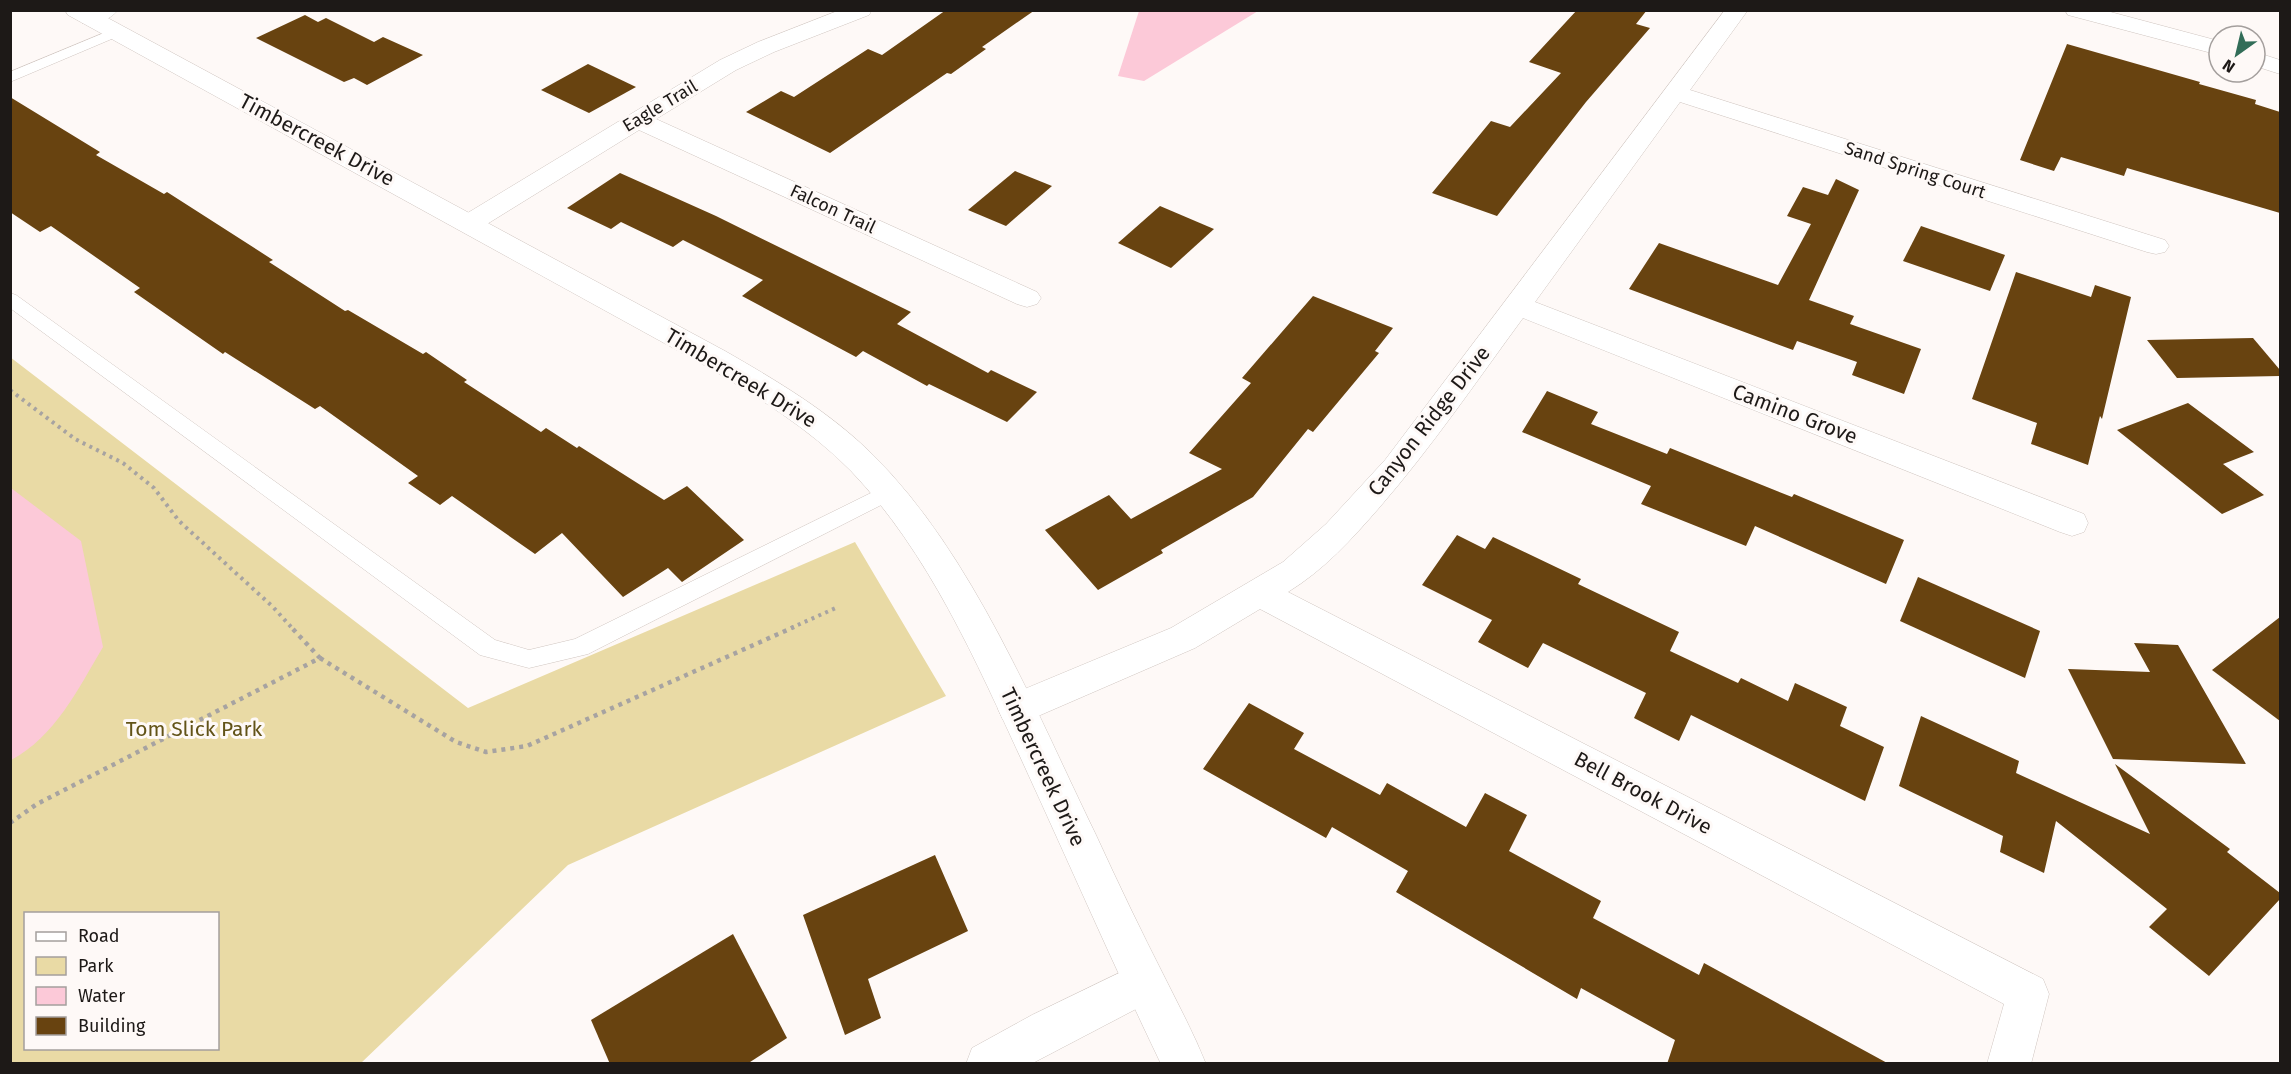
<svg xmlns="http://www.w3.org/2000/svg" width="2291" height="1074" viewBox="0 0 2291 1074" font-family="'Fira Sans',sans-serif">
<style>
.green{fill:#e9daa5;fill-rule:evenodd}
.water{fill:#fcc9d8}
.building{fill:#684310}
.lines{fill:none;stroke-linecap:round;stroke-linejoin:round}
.lane-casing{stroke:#d0c6c1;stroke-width:1}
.street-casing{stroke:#d0c6c1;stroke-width:1}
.secondary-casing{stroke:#d0c6c1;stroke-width:1}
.path-far1{stroke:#a7a3a1;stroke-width:4;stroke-dasharray:3 4.5;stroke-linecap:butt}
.path{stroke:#a7a3a1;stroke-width:4.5;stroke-dasharray:4 5;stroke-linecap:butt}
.lane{fill:#fff;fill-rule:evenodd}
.street{fill:#fff;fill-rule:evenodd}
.secondary{fill:#fff;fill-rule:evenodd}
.labels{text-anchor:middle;stroke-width:6;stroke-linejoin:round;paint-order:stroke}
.far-street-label{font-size:18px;fill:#1d1917;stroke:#fef9f7}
.street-label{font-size:21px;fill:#1d1917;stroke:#fef9f7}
.park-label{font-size:21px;fill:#625318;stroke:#fef9f7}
</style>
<rect width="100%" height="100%" fill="#fef9f7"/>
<path class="green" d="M 10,357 L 468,708 L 855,542 L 946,696 L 568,865 L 361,1063 L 11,1063 ZM 26,914 L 218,914 L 218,1048 L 26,1048 Z"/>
<g class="water">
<path d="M 1139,11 L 1139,10 L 1258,11 L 1144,81 L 1118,76 Z"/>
<path d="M 11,488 L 81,541 L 103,647 C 78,689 55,737 11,760 Z"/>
</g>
<g class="building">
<path d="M 946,10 L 1035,10 L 982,47 L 986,49 L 951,74 L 947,73 L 830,153 L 746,112 L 781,91 L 794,97 L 868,49 L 882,55 Z"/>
<path d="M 1577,10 L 1647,10 L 1636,24 L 1650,28 L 1586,102 L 1497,216 L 1432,193 L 1491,121 L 1510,127 L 1561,73 L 1529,62 Z"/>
<path d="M 305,15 L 318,22 L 326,18 L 374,42 L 383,37 L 423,55 L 367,85 L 354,78 L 344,82 L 256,38 Z"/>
<path d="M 2067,44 L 2200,82 L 2199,84 L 2256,100 L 2255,104 L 2280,112 L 2280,213 L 2127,168 L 2124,176 L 2061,157 L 2054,171 L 2020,160 Z"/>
<path d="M 588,64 L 636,87 L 589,113 L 541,90 Z"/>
<path d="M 10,97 L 100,152 L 96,155 L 164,194 L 167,192 L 273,260 L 269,262 L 345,311 L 348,310 L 423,354 L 426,352 L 467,380 L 464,382 L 541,432 L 546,428 L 577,448 L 579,446 L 664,500 L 687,486 L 744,540 L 682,582 L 668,568 L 623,597 L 562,533 L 535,554 L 452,496 L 440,505 L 408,483 L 418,476 L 320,406 L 315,409 L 225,352 L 223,354 L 134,292 L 140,288 L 51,226 L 40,232 L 10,212 Z"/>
<path d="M 1015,171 L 1052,186 L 1006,226 L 968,210 Z"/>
<path d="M 620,173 L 716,216 L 911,312 L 897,324 L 988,373 L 991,370 L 1037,392 L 1007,422 L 929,384 L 927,386 L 863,351 L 856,357 L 742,296 L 763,280 L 683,240 L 673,247 L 621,222 L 611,229 L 567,208 Z"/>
<path d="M 1836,179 L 1859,190 L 1809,300 L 1854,316 L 1850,324 L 1921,349 L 1904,394 L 1852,375 L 1857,362 L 1797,341 L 1793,350 L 1629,289 L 1659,243 L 1778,285 L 1811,224 L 1787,216 L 1803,187 L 1828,195 Z"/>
<path d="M 1160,206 L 1214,229 L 1171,268 L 1118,243 Z"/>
<path d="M 1921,226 L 2005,255 L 1990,291 L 1903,261 Z"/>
<path d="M 2016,272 L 2091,297 L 2095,285 L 2131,297 L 2102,419 L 2100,416 L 2088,465 L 2031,444 L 2037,423 L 1972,399 Z"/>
<path d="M 1313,296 L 1393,328 L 1375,351 L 1379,353 L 1313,432 L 1308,429 L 1253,497 L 1161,550 L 1163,553 L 1098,590 L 1045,530 L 1109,495 L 1131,519 L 1222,469 L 1189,453 L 1251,383 L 1242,378 Z"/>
<path d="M 2253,338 L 2280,370 L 2280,376 L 2177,378 L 2147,340 Z"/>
<path d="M 1547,391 L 1598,412 L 1591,424 L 1667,454 L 1670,448 L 1792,497 L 1794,494 L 1904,540 L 1886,584 L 1755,526 L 1746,546 L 1641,504 L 1651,486 L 1522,432 Z"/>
<path d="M 2188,403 L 2254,452 L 2223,464 L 2264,495 L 2222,514 L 2117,430 Z"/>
<path d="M 1457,535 L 1485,549 L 1493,537 L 1581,579 L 1578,584 L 1679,632 L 1670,651 L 1738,683 L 1741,678 L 1788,701 L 1795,683 L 1847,707 L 1840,726 L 1884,747 L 1865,801 L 1691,715 L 1679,741 L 1634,718 L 1646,693 L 1543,643 L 1528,668 L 1478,642 L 1492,620 L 1422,585 Z"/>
<path d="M 1918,577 L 2040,631 L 2025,678 L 1900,621 Z"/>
<path d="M 2280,617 L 2280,721 L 2212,670 Z"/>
<path d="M 2134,643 L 2178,645 L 2246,764 L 2113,759 L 2068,669 L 2150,672 Z"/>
<path d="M 1249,703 L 1304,733 L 1294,749 L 1380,795 L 1387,783 L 1466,827 L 1485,793 L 1527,815 L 1509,851 L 1601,901 L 1593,918 L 1699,975 L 1704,963 L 1889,1064 L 1667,1064 L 1675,1040 L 1581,988 L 1577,999 L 1396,892 L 1408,871 L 1332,827 L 1326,838 L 1203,769 Z"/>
<path d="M 1921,716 L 2019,761 L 2016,773 L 2150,834 L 2115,764 L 2230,849 L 2227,852 L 2280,893 L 2280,899 L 2209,976 L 2149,927 L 2167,909 L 2056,821 L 2044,873 L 2000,852 L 2003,836 L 1899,786 Z"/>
<path d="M 935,855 L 968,931 L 868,979 L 881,1018 L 845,1035 L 803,915 Z"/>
<path d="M 733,934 L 787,1038 L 747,1064 L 610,1064 L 591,1020 Z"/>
</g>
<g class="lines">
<g class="lane-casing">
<g id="lane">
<path d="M 116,28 L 123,32 L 121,35 L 10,82 L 10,72 Z"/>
<path d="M 10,293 L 16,295 L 495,640 L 529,650 L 575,639 L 881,488 L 888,485 L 895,488 L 898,493 L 895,498 L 588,654 L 529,668 L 480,655 L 10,308 Z"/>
</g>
</g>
<g class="street-casing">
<g id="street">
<path d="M 88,10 L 118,10 C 110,20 94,26 82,23 L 79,18 Z"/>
<path d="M 840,10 L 872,10 L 869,15 L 774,52 L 736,70 L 656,119 L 1037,292 L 1041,298 L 1037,304 L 1027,307 L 1017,304 L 639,130 L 479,229 L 470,231 L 461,229 L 457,223 L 461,217 L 720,60 L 758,42 Z"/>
<path d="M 1725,10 L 1748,10 L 1690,90 L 2165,240 L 2169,246 L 2165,252 L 2156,254 L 2147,252 L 1680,102 L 1535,302 L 2084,514 L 2088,523 L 2084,532 L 2072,536 L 2060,532 L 1523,318 C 1476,382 1431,448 1379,508 C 1352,539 1324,570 1288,592 L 2043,979 L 2049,994 L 2031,1064 L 1987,1064 L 2004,1004 L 1260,609 L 1195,648 L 1029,720 L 1016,725 L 1003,720 L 998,709 L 1003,698 L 1171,628 L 1283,562 L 1326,524 L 1385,460 Z"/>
<path d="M 2065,10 L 2103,10 L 2219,41 L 2219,55 L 2068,15 Z"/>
<path d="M 2255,52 L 2280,60 L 2280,74 L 2255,66 Z"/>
<path d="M 1144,961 L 1159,967 L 1165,982 L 1159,997 L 1031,1064 L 966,1064 L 972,1048 L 1032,1015 Z"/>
</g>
</g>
<g class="secondary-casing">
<path id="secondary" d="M 65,10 L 93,10 L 725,351 C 777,381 830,412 873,455 C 973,554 1035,710 1096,835 C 1118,883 1141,931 1165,978 C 1179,1006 1194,1034 1206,1064 L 1161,1064 C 1113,964 1069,863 1023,763 C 976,661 929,553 851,471 C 809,428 756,396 704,365 L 68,15 Z"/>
</g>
<g class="path-far1">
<path d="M 10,390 L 75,439 L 123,463 L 154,488 L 179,521 L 273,607 L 292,628"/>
<path d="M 791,628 L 838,607"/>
</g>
<g class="path">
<path d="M 320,658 L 456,742 L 486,752 L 527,746 L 794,627"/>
<path d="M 10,823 L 37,804 L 320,658 L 291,627"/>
</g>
<use href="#lane" class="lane"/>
<use href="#street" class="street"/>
<use href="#secondary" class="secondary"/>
</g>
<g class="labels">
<g class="far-street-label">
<text transform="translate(660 106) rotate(-31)" y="6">Eagle Trail</text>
<text transform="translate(1915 170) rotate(18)" y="6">Sand Spring Court</text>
<text transform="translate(833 209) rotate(25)" y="6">Falcon Trail</text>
</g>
<g class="street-label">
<text transform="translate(317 140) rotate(28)" y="7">Timbercreek Drive</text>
<text transform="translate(741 378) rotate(31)" y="7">Timbercreek Drive</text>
<text transform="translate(1795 414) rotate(21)" y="7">Camino Grove</text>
<text transform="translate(1429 421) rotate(-52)" y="7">Canyon Ridge Drive</text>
<text transform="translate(1043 767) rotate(65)" y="7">Timbercreek Drive</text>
<text transform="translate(1643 793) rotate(28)" y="7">Bell Brook Drive</text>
</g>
<g class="park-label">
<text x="194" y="736">Tom Slick Park</text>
</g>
</g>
<rect width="2291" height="1074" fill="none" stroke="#1d1917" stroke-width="24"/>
<rect x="24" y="912" width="195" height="138" fill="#fef9f7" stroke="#a49f9d" stroke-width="1.5"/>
<rect x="36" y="932" width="30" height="9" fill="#ffffff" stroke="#a49f9d" stroke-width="1.5"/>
<text x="78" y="942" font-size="18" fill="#1d1917">Road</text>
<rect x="36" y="957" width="30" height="18" fill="#e9daa5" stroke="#a49f9d" stroke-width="1.5"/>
<text x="78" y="972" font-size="18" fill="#1d1917">Park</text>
<rect x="36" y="987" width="30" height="18" fill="#fcc9d8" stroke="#a49f9d" stroke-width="1.5"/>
<text x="78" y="1002" font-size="18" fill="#1d1917">Water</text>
<rect x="36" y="1017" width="30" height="18" fill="#684310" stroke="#a49f9d" stroke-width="1.5"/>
<text x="78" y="1032" font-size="18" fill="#1d1917">Building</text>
<g transform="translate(2237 54) rotate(214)"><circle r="28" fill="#fef9f7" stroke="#a49f9d" stroke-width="1.5"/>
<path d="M0-4.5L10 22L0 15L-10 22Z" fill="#326d58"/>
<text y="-9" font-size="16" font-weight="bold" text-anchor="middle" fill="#1d1917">N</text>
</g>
</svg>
